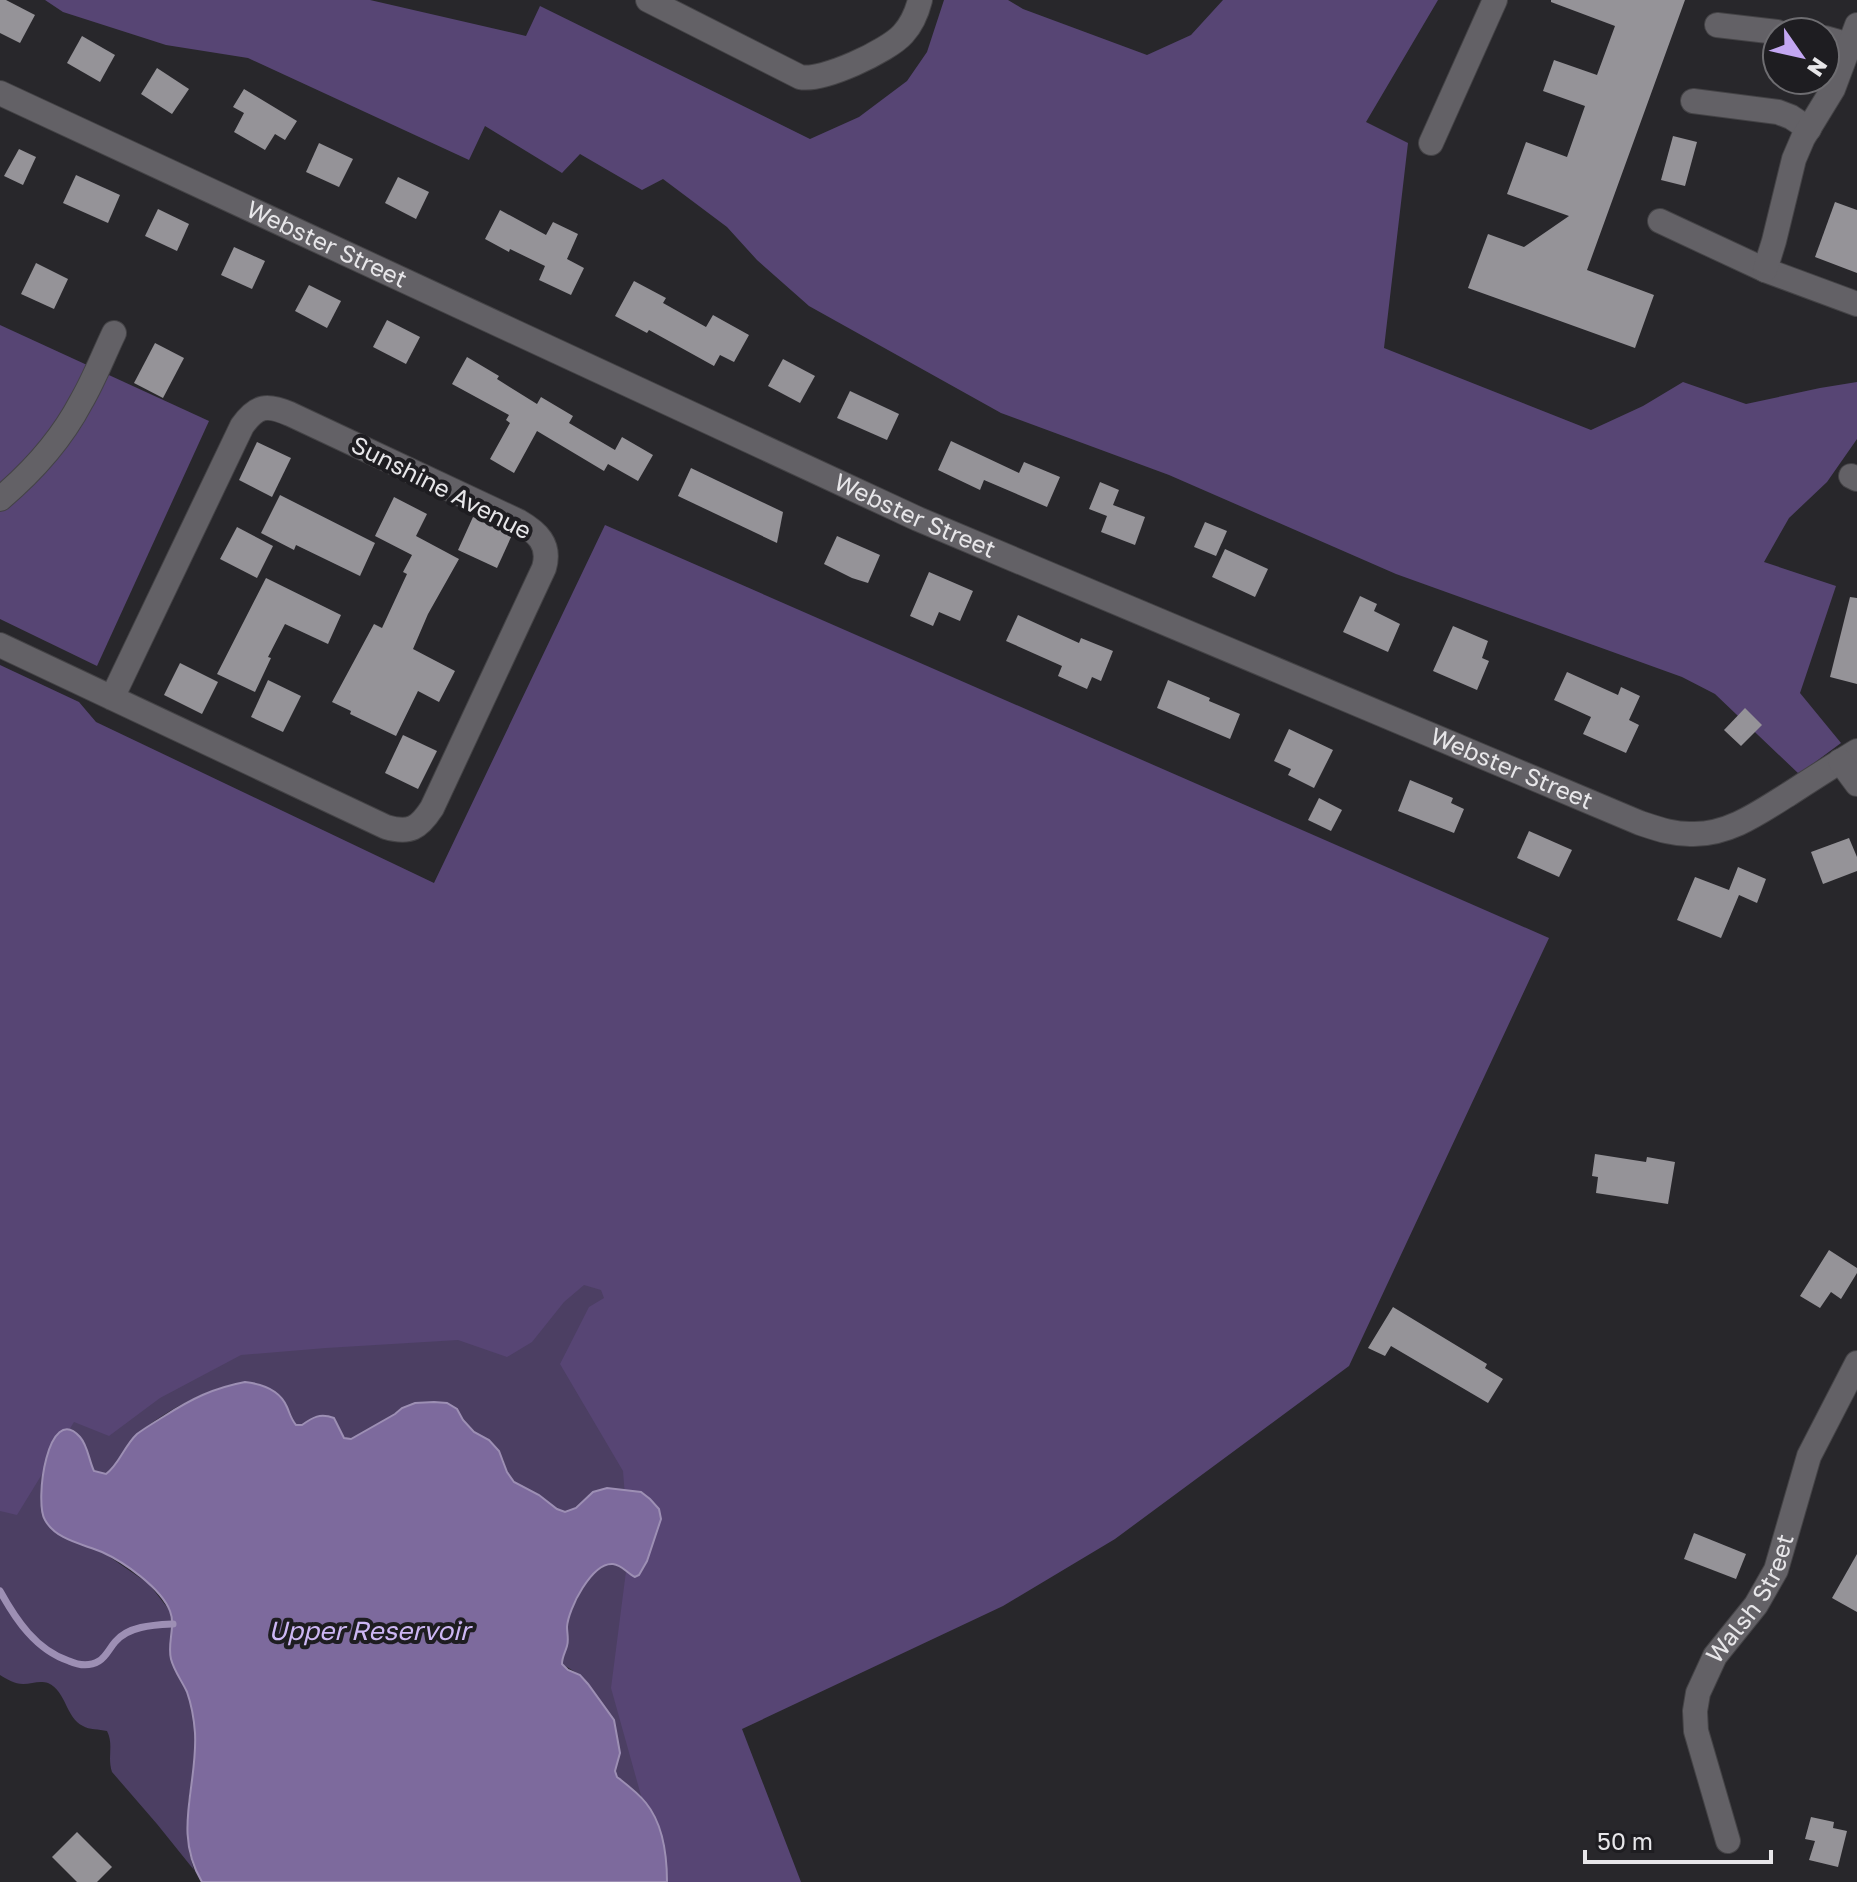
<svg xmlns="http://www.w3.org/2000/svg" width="1857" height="1882" viewBox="0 0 1857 1882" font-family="'Golos Text',sans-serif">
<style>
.green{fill:#4c3f63}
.forest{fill:#574574}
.water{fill:#7d6a9d;stroke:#9d8fb4;stroke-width:2}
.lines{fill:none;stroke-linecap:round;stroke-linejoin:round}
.stream{stroke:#9d8fb4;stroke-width:7}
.building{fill:#959398}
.minor-casing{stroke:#444346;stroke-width:26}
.minor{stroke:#636166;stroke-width:24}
.labels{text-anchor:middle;stroke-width:8;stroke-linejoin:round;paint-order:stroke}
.street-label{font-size:24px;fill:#e7e6e9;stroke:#1e1d21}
.water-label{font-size:26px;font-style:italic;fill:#cdb7f4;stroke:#1e1d21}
</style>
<rect width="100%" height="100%" fill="#28272b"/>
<g class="green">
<path d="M 606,1277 L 650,1499 L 584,1501 L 576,1508 L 565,1512 L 557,1509 L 539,1495 L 514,1482 L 507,1472 L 503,1459 L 489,1440 L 474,1432 L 463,1420 L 457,1409 L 434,1402 L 415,1403 L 402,1408 L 395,1414 L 351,1439 L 344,1438 L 334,1418 L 326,1415 L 302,1426 L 296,1425 C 286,1412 285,1400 271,1390 C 240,1365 161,1413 136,1435 C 124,1446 120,1465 106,1474 L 94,1471 L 80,1438 L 44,1467 L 43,1480 L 104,1553 L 149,1584 L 170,1611 L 173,1624 L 171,1658 L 186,1690 L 193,1710 L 195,1736 L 194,1766 L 188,1803 L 189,1852 L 194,1870 L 157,1824 L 112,1772 C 107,1757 114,1745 107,1731 C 99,1729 89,1730 83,1726 C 65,1717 67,1692 48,1683 C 39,1680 32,1684 23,1684 C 15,1684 6,1679 0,1675 L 0,1503 L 43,1435 L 207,1352 Z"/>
<path d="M 607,1564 L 616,1565 L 629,1573 L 646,1803 L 617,1777 L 615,1771 L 620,1753 L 614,1721 L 588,1684 L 580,1675 L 562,1664 L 562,1657 L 567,1646 L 567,1626 L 571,1611 L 586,1582 L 593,1574 Z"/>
</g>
<g class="forest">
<path d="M 45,0 L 370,0 L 526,36 L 540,6 L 810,139 L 859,117 L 907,81 L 927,52 L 944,0 L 1008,0 L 1023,9 L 1147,55 L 1191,35 L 1223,0 L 1438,0 L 1366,122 L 1408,143 L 1384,348 L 1591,430 L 1643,406 L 1683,382 L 1746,404 L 1820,388 L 1857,382 L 1857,439 L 1827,482 L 1789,518 L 1764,562 L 1836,586 L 1800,693 L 1841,743 L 1799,774 L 1715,694 L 1682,677 L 1396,574 L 1169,475 L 1001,413 L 809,306 L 757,260 L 727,227 L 663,179 L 642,190 L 580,154 L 562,173 L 485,126 L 469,160 L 248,58 L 166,45 L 63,12 Z"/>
<path d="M 0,325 L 209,421 L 97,666 L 0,619 Z"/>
<path d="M 605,525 L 1549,938 L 1349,1366 L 1115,1539 L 1003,1606 L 742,1729 L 801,1882 L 657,1882 L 647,1817 L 611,1688 L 629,1548 L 623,1471 L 560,1364 L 589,1307 L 604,1298 L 601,1290 L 584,1285 L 564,1302 L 532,1342 L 507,1357 L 458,1340 L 326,1348 L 241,1355 L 160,1398 L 109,1436 L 74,1422 L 17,1515 L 0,1511 L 0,665 L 79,702 L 96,722 L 434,883 Z"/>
</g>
<path class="water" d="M 245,1382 C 263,1384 280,1390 287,1407 C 290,1414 291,1419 296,1425 L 302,1425 C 313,1417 320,1413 334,1418 L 344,1438 L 351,1439 L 395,1414 L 402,1408 L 415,1403 L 434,1402 L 447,1403 L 457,1409 L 463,1420 L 474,1432 L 489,1440 L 499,1451 L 507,1472 L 514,1482 L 539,1495 L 557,1509 L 565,1512 L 576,1508 L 593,1492 L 607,1488 L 641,1492 L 650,1499 L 659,1509 L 661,1519 L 647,1561 L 639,1575 L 635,1577 C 627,1573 622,1565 613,1564 C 592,1562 568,1609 567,1627 C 567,1633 569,1640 567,1646 C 565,1653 562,1657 562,1664 L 568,1670 L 580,1675 L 588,1684 L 614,1720 L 620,1753 L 615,1771 L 617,1777 C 626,1784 638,1793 646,1803 C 663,1824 667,1855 667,1882 L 202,1882 C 172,1832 198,1786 195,1733 C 194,1719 192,1706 187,1692 C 182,1681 174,1671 171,1659 C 167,1643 176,1626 170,1611 C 161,1588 124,1562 102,1552 C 83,1544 56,1540 45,1520 C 34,1502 48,1401 80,1437 C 88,1446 89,1461 94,1471 L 106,1474 C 119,1465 124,1446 137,1434 C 145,1428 155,1422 163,1417 C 191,1399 213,1388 245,1382 Z"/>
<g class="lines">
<path class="stream" d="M 0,1591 C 16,1620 36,1650 69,1661 C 78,1665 89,1667 99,1661 C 106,1657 109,1649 115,1642 C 128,1626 153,1625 173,1624"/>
</g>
<g class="building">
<path d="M 0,0 L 6,0 L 35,15 L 20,43 L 0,33 Z"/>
<path d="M 1551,0 L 1685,0 L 1587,270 L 1654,295 L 1635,348 L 1468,288 L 1488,234 L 1524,247 L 1569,216 L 1507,194 L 1526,142 L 1567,157 L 1585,106 L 1543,91 L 1554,60 L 1597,75 L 1615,26 L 1551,2 Z"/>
<path d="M 82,36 L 115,55 L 100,82 L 67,63 Z"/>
<path d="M 157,68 L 189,89 L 172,114 L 141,94 Z"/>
<path d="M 244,89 L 297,121 L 285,140 L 275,134 L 265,150 L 234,132 L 244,113 L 233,107 Z"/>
<path d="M 1673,136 L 1697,142 L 1685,186 L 1661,180 Z"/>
<path d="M 319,143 L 353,159 L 339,187 L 306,172 Z"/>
<path d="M 19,149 L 36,157 L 23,185 L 4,176 Z"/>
<path d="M 76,175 L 120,195 L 108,223 L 63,203 Z"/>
<path d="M 398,177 L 429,192 L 416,219 L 385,203 Z"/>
<path d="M 1835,202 L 1857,210 L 1857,273 L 1815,257 Z"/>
<path d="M 158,209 L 189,224 L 177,251 L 145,236 Z"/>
<path d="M 500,210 L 546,235 L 553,222 L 578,234 L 567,259 L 584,268 L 571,295 L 539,280 L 545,266 L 510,249 L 509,252 L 485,239 Z"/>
<path d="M 234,247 L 265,261 L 252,289 L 221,275 Z"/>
<path d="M 36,263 L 68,279 L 54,309 L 21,294 Z"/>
<path d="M 634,281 L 666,298 L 663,303 L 706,327 L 713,315 L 749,335 L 734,362 L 720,355 L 714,366 L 649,330 L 647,333 L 615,316 Z"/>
<path d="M 309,285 L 341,301 L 327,328 L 295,311 Z"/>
<path d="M 387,320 L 420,337 L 406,364 L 373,347 Z"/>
<path d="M 155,343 L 184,358 L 163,398 L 134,383 Z"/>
<path d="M 467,357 L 499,376 L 497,379 L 537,404 L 541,397 L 573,416 L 569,423 L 615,450 L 622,437 L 653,455 L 638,481 L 608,464 L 604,471 L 537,431 L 514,473 L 490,459 L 510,423 L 506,420 L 509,415 L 452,384 Z"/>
<path d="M 783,359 L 815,376 L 800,403 L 768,386 Z"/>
<path d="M 850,391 L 899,414 L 887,440 L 837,418 Z"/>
<path d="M 951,441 L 1019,473 L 1024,462 L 1060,477 L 1047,507 L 984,480 L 980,490 L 938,470 Z"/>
<path d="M 257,442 L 291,458 L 272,497 L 239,480 Z"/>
<path d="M 691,468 L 783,512 L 777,543 L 678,496 Z"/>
<path d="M 1100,482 L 1119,490 L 1113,505 L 1145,517 L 1135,545 L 1101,532 L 1107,516 L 1089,509 Z"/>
<path d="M 280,495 L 375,543 L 360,576 L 296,545 L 294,550 L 261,533 Z"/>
<path d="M 394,497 L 427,514 L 416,536 L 459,559 L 428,614 L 413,649 L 455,671 L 439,702 L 418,691 L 396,736 L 350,714 L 351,711 L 332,702 L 374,624 L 382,628 L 407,574 L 403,572 L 412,555 L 375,536 Z"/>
<path d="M 473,517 L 512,535 L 497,568 L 458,550 Z"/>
<path d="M 1205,522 L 1227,531 L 1216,556 L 1194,547 Z"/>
<path d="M 237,527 L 273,546 L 257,578 L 220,559 Z"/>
<path d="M 837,536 L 880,555 L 868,583 L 852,578 L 824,564 Z"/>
<path d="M 1225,549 L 1268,569 L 1255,597 L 1212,577 Z"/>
<path d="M 929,572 L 973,591 L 960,621 L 939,612 L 933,626 L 910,616 Z"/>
<path d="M 266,578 L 341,615 L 328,644 L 285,624 L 268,657 L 271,658 L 255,692 L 217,674 Z"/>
<path d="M 1360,596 L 1377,604 L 1374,611 L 1400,624 L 1388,652 L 1343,632 Z"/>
<path d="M 1850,597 L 1857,598 L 1857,684 L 1830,677 Z"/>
<path d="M 1018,615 L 1079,643 L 1081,638 L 1113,651 L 1101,681 L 1092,677 L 1087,689 L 1058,676 L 1062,666 L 1006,641 Z"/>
<path d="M 1453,626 L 1488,641 L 1482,658 L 1489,661 L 1477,690 L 1433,671 Z"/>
<path d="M 180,663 L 218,682 L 202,714 L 164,695 Z"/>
<path d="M 1567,672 L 1618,695 L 1621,687 L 1640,696 L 1629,720 L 1639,725 L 1626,753 L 1583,734 L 1591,717 L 1554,700 Z"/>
<path d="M 268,680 L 301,696 L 283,732 L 251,717 Z"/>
<path d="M 1168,680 L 1210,698 L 1209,701 L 1240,714 L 1230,739 L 1157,708 Z"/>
<path d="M 1745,708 L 1762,725 L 1741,746 L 1724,730 Z"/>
<path d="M 1289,729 L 1333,750 L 1314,788 L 1288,775 L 1291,769 L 1274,761 Z"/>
<path d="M 403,735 L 437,751 L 418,789 L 385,773 Z"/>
<path d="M 1410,780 L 1453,798 L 1451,803 L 1464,809 L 1454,833 L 1398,811 Z"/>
<path d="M 1319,798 L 1342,810 L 1331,831 L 1308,820 Z"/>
<path d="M 1529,831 L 1572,850 L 1559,877 L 1517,858 Z"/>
<path d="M 1849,838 L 1857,857 L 1857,871 L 1823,884 L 1811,852 Z"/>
<path d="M 1738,867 L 1766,879 L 1757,903 L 1739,895 L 1721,938 L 1677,920 L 1695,877 L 1729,890 Z"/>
<path d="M 1595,1154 L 1646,1162 L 1647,1157 L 1675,1162 L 1668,1204 L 1596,1193 L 1598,1177 L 1592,1176 Z"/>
<path d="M 1829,1250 L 1857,1268 L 1857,1273 L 1841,1299 L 1831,1292 L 1820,1308 L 1800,1296 Z"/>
<path d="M 1393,1307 L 1487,1364 L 1485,1368 L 1503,1379 L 1488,1403 L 1391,1346 L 1385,1356 L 1368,1348 Z"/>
<path d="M 1694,1533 L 1746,1554 L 1736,1579 L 1684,1559 Z"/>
<path d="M 1857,1554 L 1857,1612 L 1832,1598 Z"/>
<path d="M 1811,1817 L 1834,1822 L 1833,1828 L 1847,1831 L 1838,1867 L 1809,1860 L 1815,1841 L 1805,1839 Z"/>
<path d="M 77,1832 L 112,1867 L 97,1882 L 77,1882 L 52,1857 Z"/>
</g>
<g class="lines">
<g class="minor-casing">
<g id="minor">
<path d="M 648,0 L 800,77 C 822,82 888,51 903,34 C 912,24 917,12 920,0"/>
<path d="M 1717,25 L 1777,32"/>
<path d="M 1825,38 L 1850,45"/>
<path id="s1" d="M 0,93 L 918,519 L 1640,823 C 1658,829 1675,835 1694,834 C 1730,834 1760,812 1789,794 C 1812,779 1834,765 1857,751"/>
<path d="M 1693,101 L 1778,112 L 1791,117 L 1809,129"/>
<path d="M 1431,143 L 1495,0"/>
<path d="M 1660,221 L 1765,270 L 1857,304"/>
<path d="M 1765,270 L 1774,241 L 1794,159 L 1803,138 L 1833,89 L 1857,25"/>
<path d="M 1851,476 L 1857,479"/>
<path d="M 0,499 C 32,472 61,440 81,402 C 94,380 103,356 114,333"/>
<path d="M 0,645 L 386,827 C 410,834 419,828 432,808 L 544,568 C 551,544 537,532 518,521 L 290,414 C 267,404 257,405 242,426 L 112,698"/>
<path d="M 1840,761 L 1857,784"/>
<path id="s2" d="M 1728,1841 L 1696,1731 L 1695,1711 L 1698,1693 L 1715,1656 L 1756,1605 L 1776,1570 L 1809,1456 L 1857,1363"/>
</g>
</g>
<use href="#minor" class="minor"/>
</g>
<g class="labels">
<g class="street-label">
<text dy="8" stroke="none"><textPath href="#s1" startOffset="360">Webster Street</textPath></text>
<text transform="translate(441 488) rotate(27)" y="8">Sunshine Avenue</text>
<text dy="8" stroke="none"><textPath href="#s1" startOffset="1008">Webster Street</textPath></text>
<text dy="8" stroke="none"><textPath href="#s1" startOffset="1656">Webster Street</textPath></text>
<text dy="8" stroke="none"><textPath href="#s2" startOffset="262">Walsh Street</textPath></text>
</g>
<g class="water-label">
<text x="369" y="1640">Upper Reservoir</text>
</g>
</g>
<g transform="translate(1801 56) rotate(124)"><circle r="38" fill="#1e1d21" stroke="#6e6d71" stroke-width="2"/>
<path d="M0-6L14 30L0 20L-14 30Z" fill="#c3a7f2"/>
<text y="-12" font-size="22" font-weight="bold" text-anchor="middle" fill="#e7e6e9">N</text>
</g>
<path d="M1585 1850v12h186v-12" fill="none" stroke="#e7e6e9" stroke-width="4"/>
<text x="1597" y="1850" font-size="24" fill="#e7e6e9" stroke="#1e1d21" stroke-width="6" paint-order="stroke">50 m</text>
</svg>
